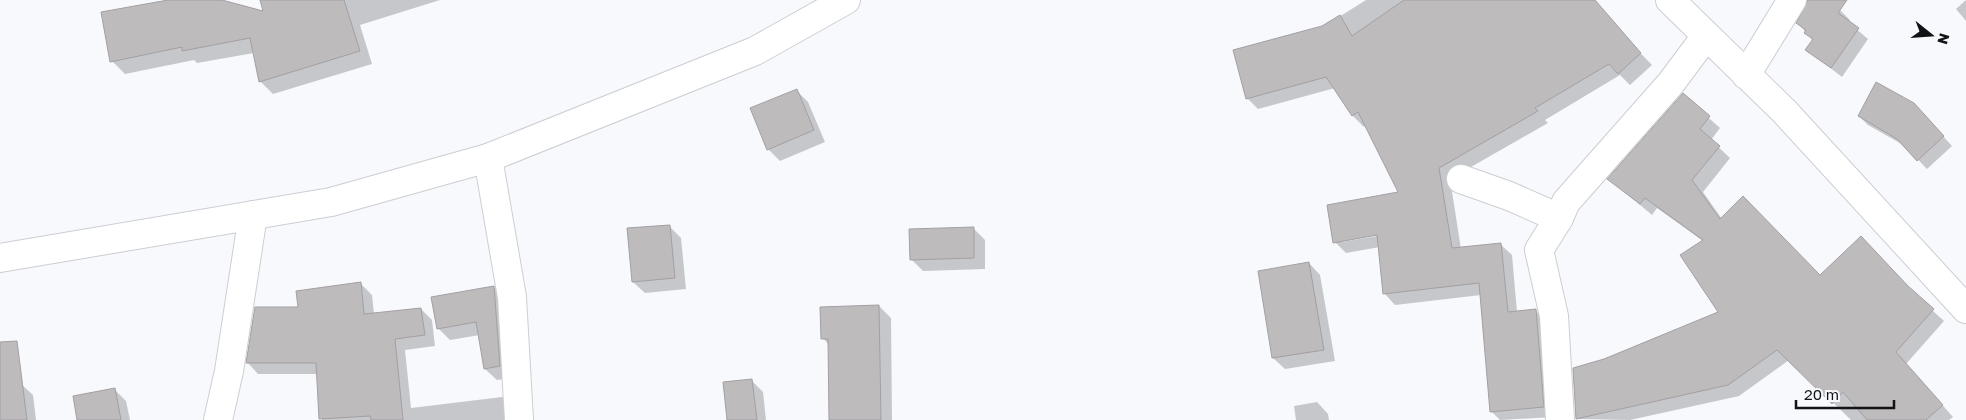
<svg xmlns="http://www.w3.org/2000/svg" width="1966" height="420" viewBox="0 0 1966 420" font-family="'Golos Text',sans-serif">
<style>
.shadow{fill:#0003;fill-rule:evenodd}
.building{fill:#bebbbd;stroke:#a39fa2}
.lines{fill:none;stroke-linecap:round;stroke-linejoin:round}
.minor-casing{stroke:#ccced2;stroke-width:30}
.minor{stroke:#fff;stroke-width:28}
</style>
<rect width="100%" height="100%" fill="#f7f9fd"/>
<g class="shadow">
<path d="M 175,0 L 217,0 L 265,13 L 262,0 L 440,0 L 360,25 L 372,64 L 273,94 L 260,81 L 254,53 L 197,63 L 194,60 L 125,74 L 112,61 Z"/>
<path d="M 1366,0 L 1589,0 L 1652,65 L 1630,85 L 1620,75 L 1545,120 L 1548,123 L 1450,179 L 1461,249 L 1500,244 L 1512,255 L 1517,312 L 1536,311 L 1547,322 L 1554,417 L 1500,420 L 1491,411 L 1481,295 L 1395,305 L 1384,293 L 1380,247 L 1346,253 L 1335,242 L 1400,193 L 1366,125 L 1364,127 L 1353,116 L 1335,88 L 1258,109 L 1247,98 L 1323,27 ZM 1383,232 L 1383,235 L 1342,242 L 1342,240 Z"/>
<path d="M 1808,0 L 1825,0 L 1840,10 L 1850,20 L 1848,22 L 1868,39 L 1842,77 L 1807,50 L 1813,41 L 1798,23 L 1807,9 Z"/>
<path d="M 1966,0 L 1966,21 L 1956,9 Z"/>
<path d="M 796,90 L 808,102 L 825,142 L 780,161 L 768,149 Z"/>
<path d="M 1683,95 L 1720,128 L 1711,140 L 1730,158 L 1703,192 L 1722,219 L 1821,277 L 1911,291 L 1944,321 L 1906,364 L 1953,417 L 1949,420 L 1851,420 L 1789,360 L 1739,396 L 1630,420 L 1577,419 L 1604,360 L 1720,313 L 1703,241 L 1657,208 L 1652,215 L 1609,179 Z"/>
<path d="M 1923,114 L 1952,146 L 1927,169 L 1905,146 L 1868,125 L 1859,116 Z"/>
<path d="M 669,226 L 681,238 L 686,289 L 645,293 L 633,282 Z"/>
<path d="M 973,228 L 985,240 L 985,269 L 923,271 L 911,259 Z"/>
<path d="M 1309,263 L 1320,275 L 1335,361 L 1285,369 L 1273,358 L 1259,272 Z"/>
<path d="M 361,284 L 372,295 L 374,314 L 421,309 L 432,320 L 435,346 L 405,350 L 411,408 L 502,397 L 513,409 L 513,420 L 322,420 L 318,374 L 258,374 L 247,362 L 299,309 Z"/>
<path d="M 494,287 L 505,299 L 511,378 L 497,380 L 485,369 L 480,335 L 450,340 L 438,328 Z"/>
<path d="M 879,306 L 891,318 L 892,420 L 830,420 L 829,345 L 823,338 Z"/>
<path d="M 751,380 L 763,392 L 766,420 L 729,420 Z"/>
<path d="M 21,384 L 33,395 L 36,420 L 0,420 L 0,387 Z"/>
<path d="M 115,390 L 126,401 L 130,420 L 78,420 Z"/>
<path d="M 1317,402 L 1328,414 L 1329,420 L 1296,420 L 1294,406 Z"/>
</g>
<g class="building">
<path d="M 168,0 L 222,0 L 263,11 L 260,0 L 344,0 L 360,51 L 259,82 L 250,38 L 182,51 L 182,47 L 110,62 L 101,12 Z"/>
<path d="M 1404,0 L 1595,0 L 1641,53 L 1618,74 L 1609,64 L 1535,108 L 1538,111 L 1439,168 L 1452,248 L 1501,243 L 1508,312 L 1536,309 L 1544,407 L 1490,412 L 1479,283 L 1383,294 L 1377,235 L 1333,243 L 1327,205 L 1398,192 L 1358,112 L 1352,116 L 1326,77 L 1246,99 L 1233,50 L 1322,26 L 1340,15 L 1352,36 Z"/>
<path d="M 1808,0 L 1847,0 L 1838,13 L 1859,28 L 1831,68 L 1805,50 L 1813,39 L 1804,33 L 1806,30 L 1796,23 Z"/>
<path d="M 1876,82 L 1914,103 L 1944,136 L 1917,161 L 1897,139 L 1858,116 Z"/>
<path d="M 797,89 L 814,130 L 767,150 L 750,108 Z"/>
<path d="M 1683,93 L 1710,116 L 1700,129 L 1720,146 L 1692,180 L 1720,219 L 1743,196 L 1820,275 L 1861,236 L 1908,286 L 1934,309 L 1896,352 L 1943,405 L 1926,420 L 1867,420 L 1843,392 L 1832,404 L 1777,350 L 1728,385 L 1576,419 L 1573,368 L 1604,359 L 1718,312 L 1680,255 L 1703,240 L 1645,198 L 1640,204 L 1607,179 Z"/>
<path d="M 670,225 L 675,278 L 632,282 L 627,228 Z"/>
<path d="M 974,227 L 974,258 L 910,260 L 909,229 Z"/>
<path d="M 1309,262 L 1324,350 L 1272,358 L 1258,271 Z"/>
<path d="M 361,282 L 364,314 L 421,308 L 425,335 L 395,339 L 403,420 L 371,420 L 370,416 L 319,419 L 316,363 L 246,363 L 255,307 L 298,307 L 296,291 Z"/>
<path d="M 494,286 L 500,366 L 484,369 L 476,322 L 437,329 L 431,297 Z"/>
<path d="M 879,305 L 881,420 L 829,420 L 828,339 L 821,339 L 820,307 Z"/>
<path d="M 17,341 L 27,420 L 0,420 L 0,342 Z"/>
<path d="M 752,379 L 757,420 L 727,420 L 723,382 Z"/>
<path d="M 115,388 L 121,420 L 77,420 L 73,396 Z"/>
</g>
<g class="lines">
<g class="minor-casing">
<g id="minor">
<path d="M 1670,0 L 1784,111 L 1966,309"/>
<path d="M 1746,75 L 1792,0"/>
<path d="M 488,158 L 512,297 L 519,420"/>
<path d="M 1461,179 L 1509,196 L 1559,218 L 1566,202 L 1671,83 L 1706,36"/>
<path d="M 1559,218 L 1539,250 L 1554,316 L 1560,420"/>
<path d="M 0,258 L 331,202 L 488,158 L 755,51 L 846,0"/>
<path d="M 218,420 L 229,371 L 253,215"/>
</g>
</g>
<use href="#minor" class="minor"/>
</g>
<g transform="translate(1931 35) rotate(107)" stroke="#f7f9fd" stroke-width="4" paint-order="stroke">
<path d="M0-4L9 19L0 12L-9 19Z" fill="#121314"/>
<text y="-8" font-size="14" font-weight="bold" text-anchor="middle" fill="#121314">N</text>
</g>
<path d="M1796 400v8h98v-8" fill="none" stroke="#121314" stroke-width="2.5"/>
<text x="1804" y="400" font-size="15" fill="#121314" stroke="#f7f9fd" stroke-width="4" paint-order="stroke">20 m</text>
</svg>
